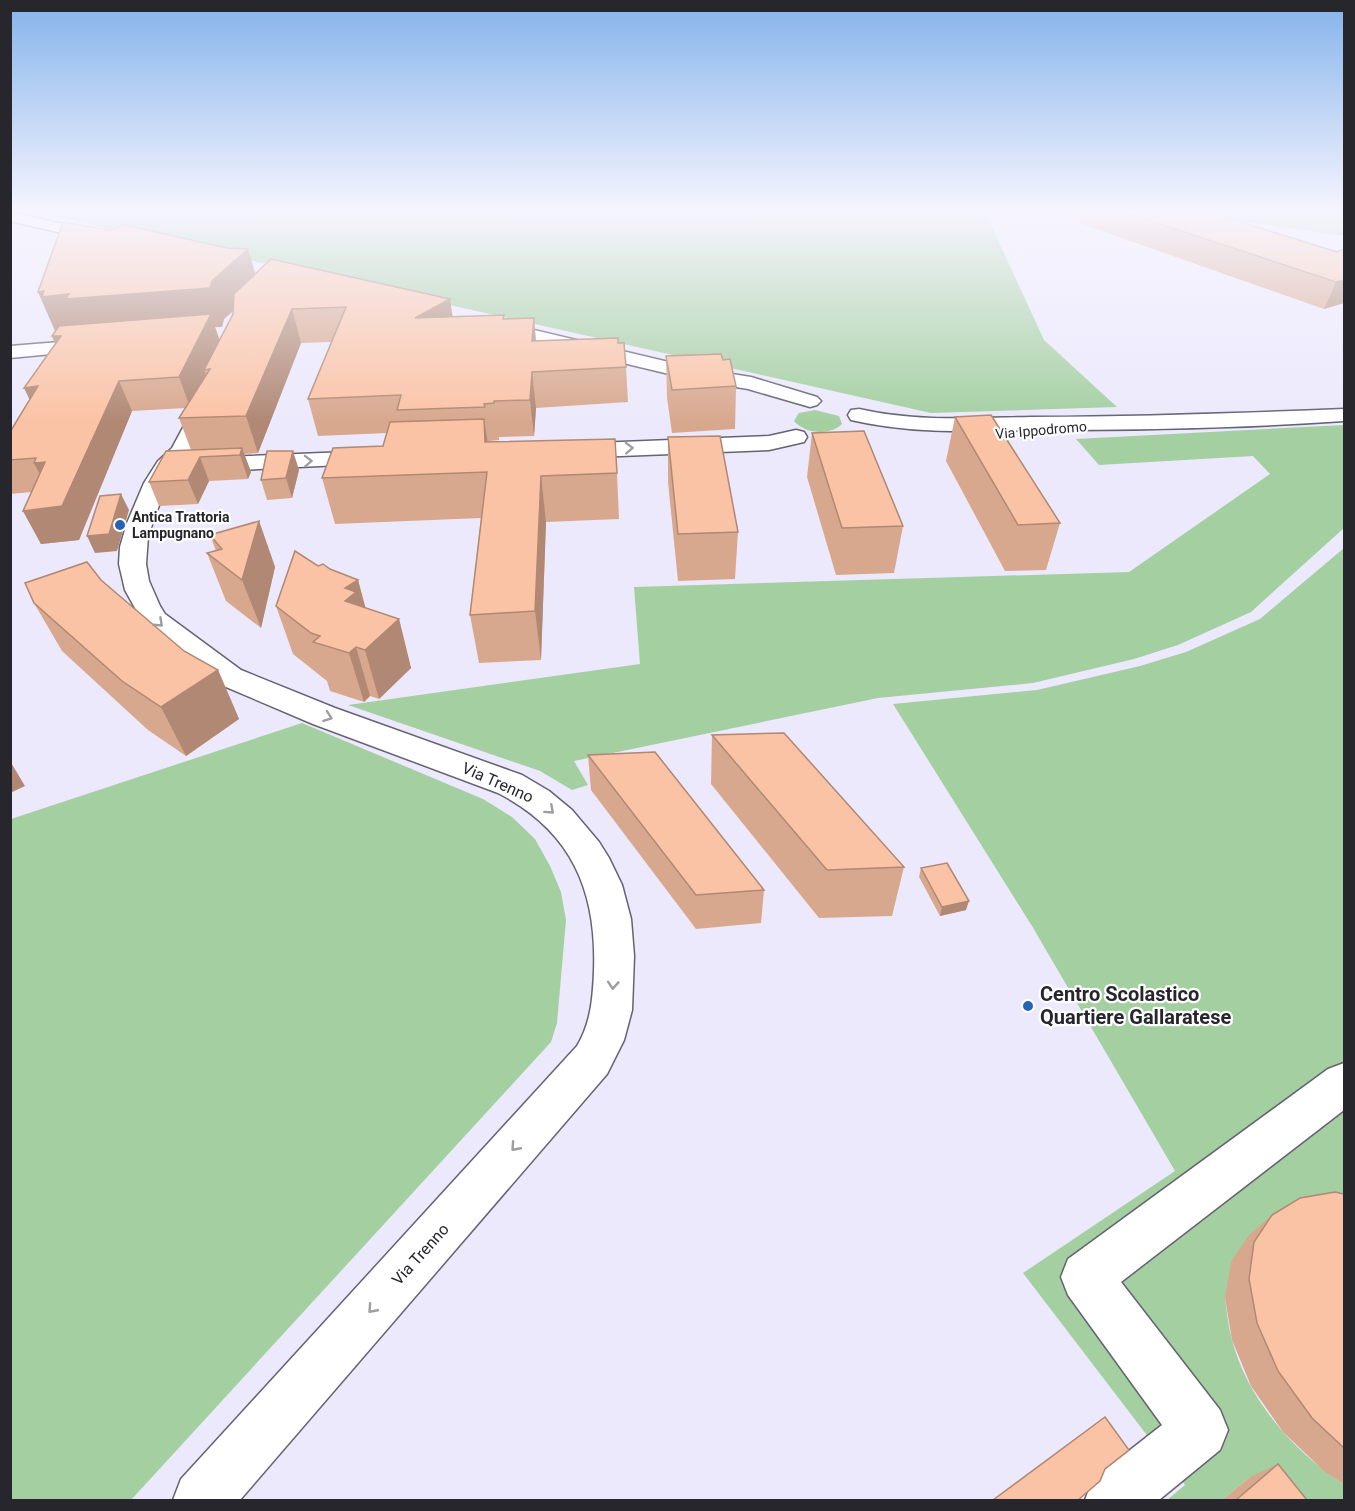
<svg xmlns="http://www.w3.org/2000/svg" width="1355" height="1511" viewBox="0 0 1355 1511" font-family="Roboto,sans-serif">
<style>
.green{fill:#a4cfa1}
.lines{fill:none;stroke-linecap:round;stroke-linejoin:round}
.minor-casing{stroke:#656272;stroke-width:3}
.minor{fill:#fff;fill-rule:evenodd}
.wall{fill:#d8a88e;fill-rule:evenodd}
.shaded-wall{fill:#b08874}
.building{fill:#fbc3a5;stroke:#b08874;stroke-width:1.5}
.oneway{stroke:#9e9da0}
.poi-dot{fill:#2564b5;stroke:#fff;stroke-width:2}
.labels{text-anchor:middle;stroke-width:4.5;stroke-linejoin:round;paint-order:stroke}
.far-street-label{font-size:14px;fill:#27262d;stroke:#fff}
.far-poi-label{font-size:14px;font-weight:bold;fill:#27262d;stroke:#fff;text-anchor:start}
.street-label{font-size:16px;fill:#27262d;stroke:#fff}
.near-poi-label{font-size:20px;font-weight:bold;fill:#27262d;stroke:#fff;text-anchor:start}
</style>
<rect width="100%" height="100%" fill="#ece9fc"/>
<g class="green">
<path d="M 26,210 L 984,210 L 1044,340 L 1117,407 L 931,413 Z"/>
<path d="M 1165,210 L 1344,210 L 1344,236 Z"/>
<path d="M 815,410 L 839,416 L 842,424 C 830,436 805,434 794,421 L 799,413 Z"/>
<path d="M 1344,425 L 1344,528 L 1251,612 L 1178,645 L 1134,659 L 1033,683 L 878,698 L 574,761 L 588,785 L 572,790 L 540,771 L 348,705 L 640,664 L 634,587 L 1129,572 L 1270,474 L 1253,456 L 1099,465 L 1076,439 Z"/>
<path d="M 1344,548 L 1344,1219 L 1225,1298 C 1227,1312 1228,1326 1232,1340 C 1247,1398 1294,1453 1344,1484 L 1344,1500 L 1269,1500 L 1250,1477 L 1222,1500 L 1167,1500 L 1185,1485 L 1023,1273 L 1175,1171 L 1032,926 L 893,704 L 1037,690 L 1140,666 L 1186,652 L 1260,619 Z"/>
<path d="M 302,723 L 483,799 L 512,817 L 535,839 L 550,866 L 561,892 L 566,920 L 557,1023 L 551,1042 L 131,1500 L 11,1500 L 11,819 Z"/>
</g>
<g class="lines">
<g class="minor-casing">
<g id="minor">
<path d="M 10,212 L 110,235 L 113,238 L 105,243 L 10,221 Z"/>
<path d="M 492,320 L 694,368 L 751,377 L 817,397 L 821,401 L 817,405 L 810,407 L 748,389 L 694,380 L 485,330 L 483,326 L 485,322 Z"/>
<path d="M 97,339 L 104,341 L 107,345 L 104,349 L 10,358 L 10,346 Z"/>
<path d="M 207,394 L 214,396 L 217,400 L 193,450 L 174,471 L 167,483 L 148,536 L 146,564 L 149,581 L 160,606 L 165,614 L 241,670 L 335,708 L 522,775 L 549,791 L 572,810 L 599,842 L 609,858 L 622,885 L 631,919 L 634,956 L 632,1010 L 624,1040 L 607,1074 L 240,1500 L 173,1500 L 181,1479 L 577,1046 C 591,1023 593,997 594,971 C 597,891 572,831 498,793 L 313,724 L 219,684 L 145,626 L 125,590 L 119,564 L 120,547 L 127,523 L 144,483 L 158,461 L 172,448 L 200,396 Z"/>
<path d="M 859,409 C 916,422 973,418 1031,417 C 1135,417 1240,413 1344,409 L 1344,421 C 1244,428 1143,430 1043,430 C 978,431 915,435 851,420 L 848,415 L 851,410 Z"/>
<path d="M 796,430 L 804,432 L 807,437 L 804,442 L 769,450 L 571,458 L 563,456 L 560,451 L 563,446 L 571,444 L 769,436 Z"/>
<path d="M 372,451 L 380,453 L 383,458 L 380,463 L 202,472 L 194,470 L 190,465 L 194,460 L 202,458 Z"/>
<path d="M 1344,1063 L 1344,1110 L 1121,1282 L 1220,1410 L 1228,1430 L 1220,1450 L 1159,1500 L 1085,1500 L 1093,1479 L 1162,1425 L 1068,1295 L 1061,1277 L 1068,1259 L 1328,1069 Z"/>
</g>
</g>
<use href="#minor" class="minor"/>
</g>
<g class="wall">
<path d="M 1082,210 L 1202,210 L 1337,252 L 1344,249 L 1344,303 L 1324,309 L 1079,223 Z"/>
<path d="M 227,248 L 248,249 L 255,274 L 453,317 L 504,319 L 536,341 L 618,343 L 626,367 L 628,402 L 536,408 L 534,436 L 499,437 L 499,440 L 490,441 L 490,442 L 617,473 L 619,519 L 546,522 L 541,660 L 479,663 L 470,615 L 481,518 L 335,524 L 322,478 L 383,446 L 387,433 L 318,436 L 308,399 L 331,342 L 301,343 L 258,453 L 244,454 L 251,472 L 248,479 L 209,481 L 198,504 L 159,506 L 149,482 L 191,450 L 179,418 L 186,408 L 132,411 L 79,540 L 41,544 L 23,511 L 32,492 L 10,494 L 10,432 L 30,400 L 55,344 L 52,336 ZM 234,311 L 233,314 L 220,340 L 215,327 L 222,327 L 224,319 Z"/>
<path d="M 666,356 L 723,360 L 736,386 L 735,429 L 672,433 L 667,398 Z"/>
<path d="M 955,417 L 1060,523 L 1046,570 L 1005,571 L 946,461 Z"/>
<path d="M 812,433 L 903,526 L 894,573 L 836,575 L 807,477 Z"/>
<path d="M 668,437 L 738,532 L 735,579 L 678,581 L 668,482 Z"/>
<path d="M 299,470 L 292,498 L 267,500 L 261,480 Z"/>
<path d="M 259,521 L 275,567 L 261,628 L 226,601 L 207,553 L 216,551 L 210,535 Z"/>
<path d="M 318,566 L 330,569 L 358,580 L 365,608 L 399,619 L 411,668 L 379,699 L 370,696 L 364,702 L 330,691 L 327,681 L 293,654 L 276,606 Z"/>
<path d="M 34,603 L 184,651 L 218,670 L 239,719 L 186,756 L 148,730 L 62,651 Z"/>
<path d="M 712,735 L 904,867 L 892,916 L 819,918 L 711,784 Z"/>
<path d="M 588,755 L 764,890 L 761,923 L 696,929 L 591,790 Z"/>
<path d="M 921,868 L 966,910 L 940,916 L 919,877 Z"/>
<path d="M 1344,1194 L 1344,1484 L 1325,1472 L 1283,1432 L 1251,1386 L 1232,1340 L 1225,1298 L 1231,1262 L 1249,1235 L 1272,1215 Z"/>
<path d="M 1278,1464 L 1307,1500 L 1222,1500 L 1250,1477 Z"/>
</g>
<g class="shaded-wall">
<path d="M 248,249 L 259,286 L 224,319 L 222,327 L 215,327 L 220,342 L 204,370 L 206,374 L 190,407 L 179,377 L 65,366 L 52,336 L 55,331 L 38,292 L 212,281 Z"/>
<path d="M 1344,280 L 1344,303 L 1324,309 L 1336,282 Z"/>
<path d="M 450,299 L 455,332 L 415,318 Z"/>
<path d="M 292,309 L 301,343 L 258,453 L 246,416 Z"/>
<path d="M 534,318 L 537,352 L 532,341 Z"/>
<path d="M 532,372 L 536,408 L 534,436 L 530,400 Z"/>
<path d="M 119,381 L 132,411 L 79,540 L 41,544 L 23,511 Z"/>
<path d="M 38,386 L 39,419 L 24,388 Z"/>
<path d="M 484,419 L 491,463 L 485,442 Z"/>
<path d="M 242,448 L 251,472 L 248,479 L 240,455 Z"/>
<path d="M 293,451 L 299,470 L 292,498 L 286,478 Z"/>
<path d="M 200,457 L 209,481 L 198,504 L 188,480 Z"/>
<path d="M 45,462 L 50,495 L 34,463 Z"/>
<path d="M 541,476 L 546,522 L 541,660 L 535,611 Z"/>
<path d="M 121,494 L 129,510 L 117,551 L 95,553 L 87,536 Z"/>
<path d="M 259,521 L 275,567 L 261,628 L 242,580 Z"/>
<path d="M 358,580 L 371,628 L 345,601 L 345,588 Z"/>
<path d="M 399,619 L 411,668 L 379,699 L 365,650 Z"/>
<path d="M 356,647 L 370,696 L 364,702 L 349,653 Z"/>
<path d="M 218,670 L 239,719 L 186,756 L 161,707 Z"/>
<path d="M 10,761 L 25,786 L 10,793 Z"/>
<path d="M 969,901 L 966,910 L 940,916 L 942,907 Z"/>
</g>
<g class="building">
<path d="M 1118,210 L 1202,210 L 1337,252 L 1344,249 L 1344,280 L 1336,282 Z"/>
<path d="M 63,222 L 110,230 L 125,225 L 227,248 L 248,249 L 212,281 L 210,288 L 66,299 L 69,294 L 42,297 L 44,291 L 38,292 Z"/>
<path d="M 271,259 L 450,299 L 415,318 L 504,315 L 503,319 L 534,318 L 532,341 L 618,338 L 618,343 L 624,343 L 626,367 L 532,372 L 530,400 L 494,401 L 494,403 L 484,404 L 485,407 L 397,410 L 401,395 L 308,399 L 346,307 L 292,309 L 246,416 L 179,418 L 210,369 L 204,370 L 233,314 L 234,294 Z"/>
<path d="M 211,314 L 179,377 L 119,381 L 62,506 L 23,511 L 45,462 L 34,463 L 36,458 L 10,460 L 10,432 L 38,386 L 24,388 L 61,336 L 52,336 L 59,326 Z"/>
<path d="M 721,354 L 723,360 L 730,359 L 736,386 L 672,390 L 666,356 Z"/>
<path d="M 991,415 L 1060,523 L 1018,525 L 955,417 Z"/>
<path d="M 484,419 L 485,442 L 615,439 L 617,473 L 541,476 L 535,611 L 470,615 L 487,472 L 322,478 L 333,448 L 383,446 L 390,422 Z"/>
<path d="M 864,431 L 903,526 L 842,528 L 812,433 Z"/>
<path d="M 720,436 L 738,532 L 678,534 L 668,437 Z"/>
<path d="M 242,448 L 240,455 L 200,457 L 188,480 L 149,482 L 166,451 Z"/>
<path d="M 267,451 L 293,451 L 286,478 L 261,480 Z"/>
<path d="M 121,494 L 109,534 L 87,536 L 100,496 Z"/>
<path d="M 259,521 L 242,580 L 207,553 L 222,549 L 210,535 Z"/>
<path d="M 295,551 L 318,566 L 323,564 L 330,569 L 358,580 L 345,588 L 356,592 L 345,601 L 399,619 L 365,650 L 356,647 L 349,653 L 313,642 L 320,636 L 311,633 L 276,606 Z"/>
<path d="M 87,562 L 101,580 L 184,651 L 218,670 L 161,707 L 122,681 L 34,603 L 25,583 Z"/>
<path d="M 784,733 L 904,867 L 827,870 L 712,735 Z"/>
<path d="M 655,752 L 764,890 L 696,895 L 588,755 Z"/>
<path d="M 947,863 L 969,901 L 942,907 L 921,868 Z"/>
<path d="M 1335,1192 L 1344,1194 L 1344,1448 L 1312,1418 L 1278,1371 L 1257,1323 L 1249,1279 L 1254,1242 L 1272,1215 L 1300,1198 Z"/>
<path d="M 1105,1417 L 1129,1450 L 1105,1469 L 1100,1481 L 1078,1500 L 993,1500 Z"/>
<path d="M 1278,1464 L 1307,1500 L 1236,1500 Z"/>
</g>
<defs><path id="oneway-chevron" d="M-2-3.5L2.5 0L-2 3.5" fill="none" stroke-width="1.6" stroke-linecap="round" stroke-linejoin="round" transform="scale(1.5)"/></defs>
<g class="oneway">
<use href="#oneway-chevron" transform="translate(629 448) rotate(-2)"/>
<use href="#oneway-chevron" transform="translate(308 461) rotate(-2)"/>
<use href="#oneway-chevron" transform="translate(159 623) rotate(43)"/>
<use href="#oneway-chevron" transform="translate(328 717) rotate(20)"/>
<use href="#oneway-chevron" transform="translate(550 810) rotate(42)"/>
<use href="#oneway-chevron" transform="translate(613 985) rotate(94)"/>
<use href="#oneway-chevron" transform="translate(515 1147) rotate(132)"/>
<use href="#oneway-chevron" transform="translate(372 1309) rotate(132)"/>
</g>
<linearGradient id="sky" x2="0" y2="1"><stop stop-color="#84b3ea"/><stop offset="0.5" stop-color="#f6f5fe"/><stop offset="1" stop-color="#f6f5fe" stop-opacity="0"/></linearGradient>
<rect width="1355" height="422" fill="url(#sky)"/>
<g class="poi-dot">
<circle cx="120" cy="525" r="6"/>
<circle cx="1028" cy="1006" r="6"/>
</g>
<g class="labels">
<g class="far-street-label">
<text transform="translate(1041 430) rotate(-5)" y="5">Via Ippodromo</text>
</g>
<g class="far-poi-label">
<text x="132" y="522">Antica Trattoria<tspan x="132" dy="16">Lampugnano</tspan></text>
</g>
<g class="street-label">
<text transform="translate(498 782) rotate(24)" y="6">Via Trenno</text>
<text transform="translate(420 1254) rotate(-48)" y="6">Via Trenno</text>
</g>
<g class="near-poi-label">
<text x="1040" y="1001">Centro Scolastico<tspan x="1040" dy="23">Quartiere Gallaratese</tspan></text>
</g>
</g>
<rect width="1355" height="1511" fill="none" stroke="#27262d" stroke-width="24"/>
</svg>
